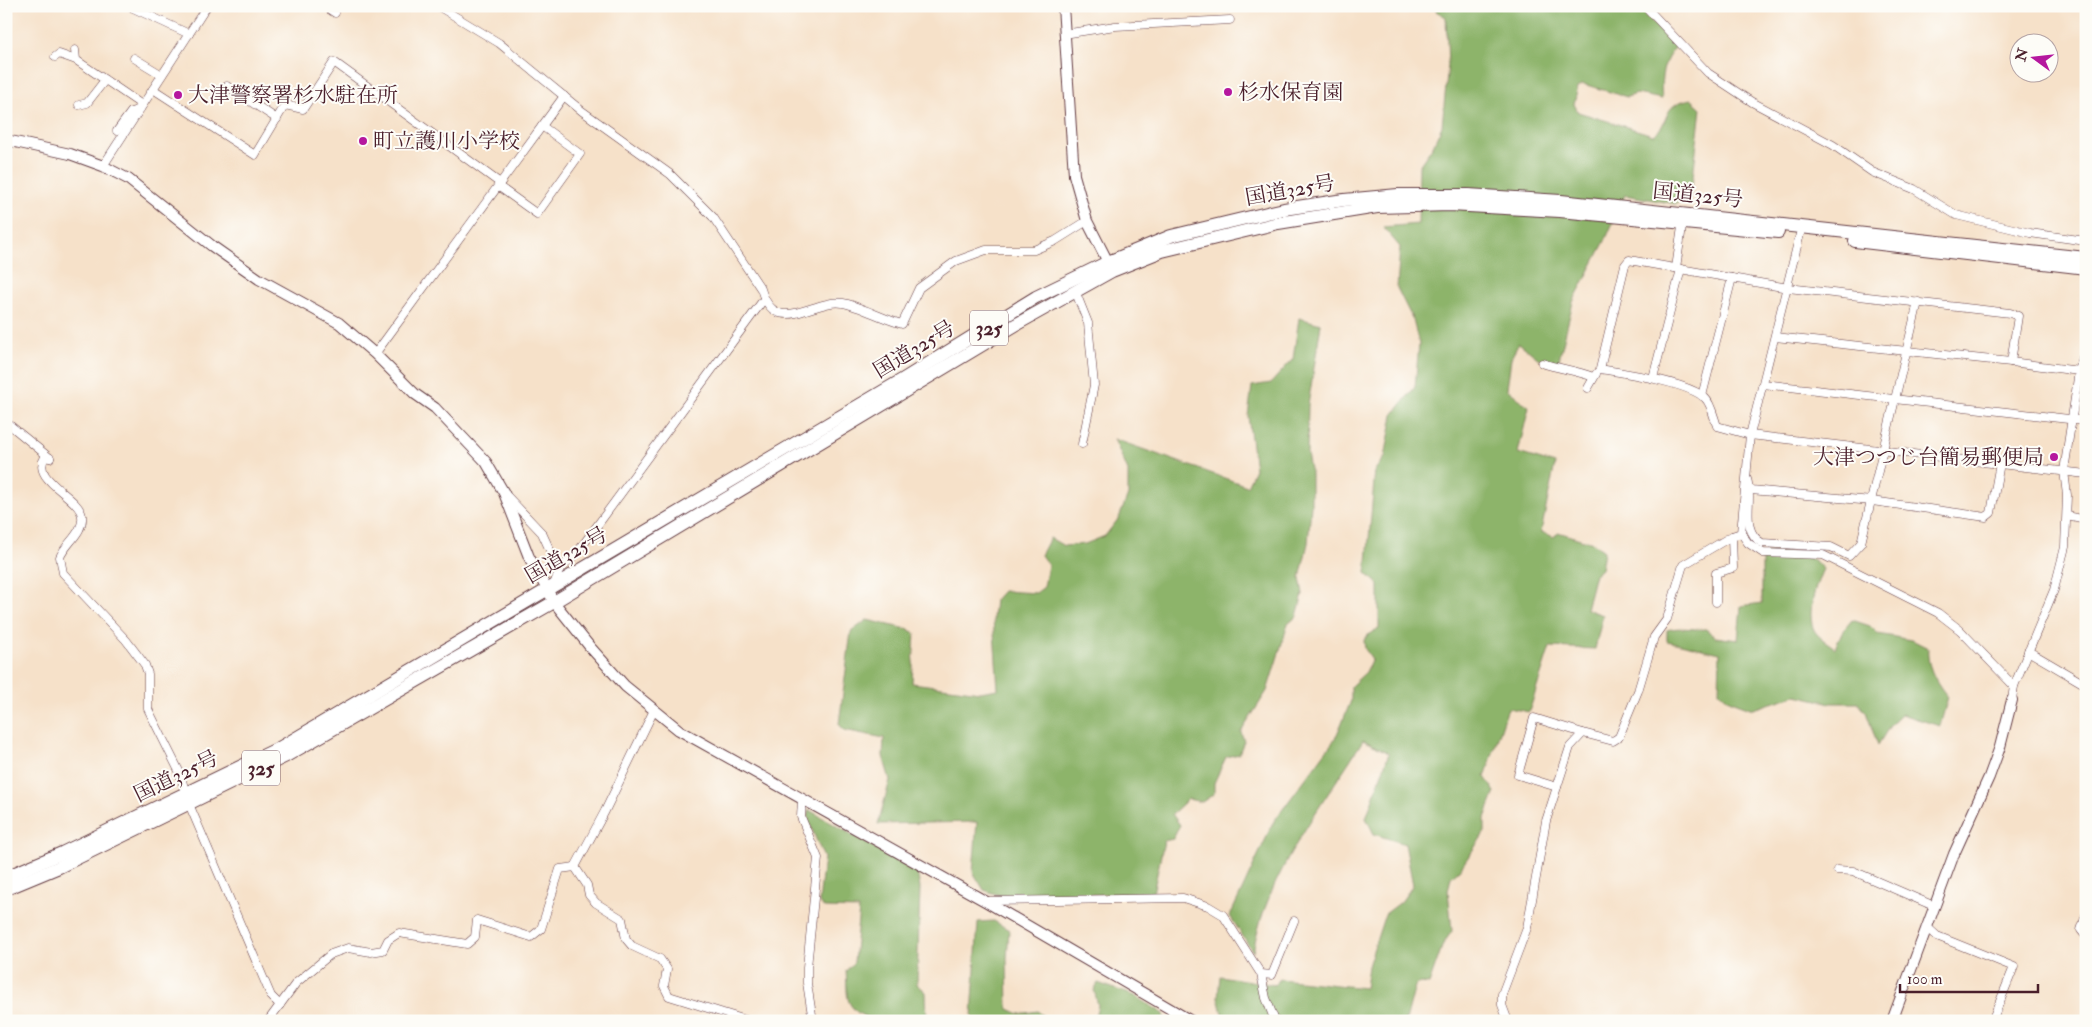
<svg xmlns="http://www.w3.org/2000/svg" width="2092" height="1027" viewBox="0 0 2092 1027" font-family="'IM FELL Double Pica','Noto Serif JP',serif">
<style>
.forest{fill:#8db46a;stroke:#6c6a4a}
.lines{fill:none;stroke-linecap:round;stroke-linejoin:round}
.minor-casing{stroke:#643c43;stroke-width:9}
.tertiary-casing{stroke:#643c43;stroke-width:12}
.trunk-casing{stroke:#643c43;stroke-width:14}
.minor{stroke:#fff;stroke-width:8}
.tertiary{stroke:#fff;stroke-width:10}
.trunk{stroke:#fff;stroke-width:12}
.poi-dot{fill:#b5179e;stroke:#fdfcf7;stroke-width:2}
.labels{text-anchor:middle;stroke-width:4;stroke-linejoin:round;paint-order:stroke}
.shield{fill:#fdfcf7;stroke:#806168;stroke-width:1}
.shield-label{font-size:20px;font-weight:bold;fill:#4a1f2b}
.poi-label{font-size:21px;fill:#4a1f2b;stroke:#fdfcf7;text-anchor:start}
.street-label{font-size:21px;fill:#4a1f2b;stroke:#fdfcf7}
</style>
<rect width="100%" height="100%" fill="#fdfcf7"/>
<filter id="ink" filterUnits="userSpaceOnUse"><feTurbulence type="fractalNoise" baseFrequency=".02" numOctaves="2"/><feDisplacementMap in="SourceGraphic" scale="10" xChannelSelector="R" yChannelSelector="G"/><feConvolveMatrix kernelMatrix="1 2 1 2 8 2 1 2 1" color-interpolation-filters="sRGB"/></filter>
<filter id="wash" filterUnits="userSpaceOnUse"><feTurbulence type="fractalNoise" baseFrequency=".0096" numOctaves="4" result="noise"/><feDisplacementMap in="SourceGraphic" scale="20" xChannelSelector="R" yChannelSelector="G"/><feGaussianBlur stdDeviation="1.12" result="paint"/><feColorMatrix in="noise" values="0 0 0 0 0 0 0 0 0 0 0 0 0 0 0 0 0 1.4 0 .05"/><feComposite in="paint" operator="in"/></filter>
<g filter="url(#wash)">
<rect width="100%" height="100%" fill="#f6e1c9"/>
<g class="forest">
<path d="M 1436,6 L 1637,6 L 1676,47 C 1662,61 1660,80 1662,99 L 1637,94 L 1627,97 L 1583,84 L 1578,87 L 1574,104 L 1578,112 L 1653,135 C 1672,123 1659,105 1691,99 L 1701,108 L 1691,194 L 1676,204 L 1625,195 L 1605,241 L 1573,302 L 1558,364 L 1539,359 L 1519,343 L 1511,358 L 1507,389 L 1529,407 L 1518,453 L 1555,464 L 1541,532 L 1554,537 L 1558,532 L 1593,543 L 1604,551 L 1601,569 L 1595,574 L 1586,609 L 1603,615 L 1595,649 L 1550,647 L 1529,712 L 1508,708 L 1485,777 L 1495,792 L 1485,818 L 1485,832 L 1460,869 L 1451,877 L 1448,891 L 1452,931 L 1443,944 L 1429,984 L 1420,983 L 1415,986 L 1406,1021 L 1224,1021 L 1218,997 L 1220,976 L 1274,985 L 1280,979 L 1365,988 L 1368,966 L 1385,914 L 1401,902 L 1413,885 L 1405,844 L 1374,834 L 1366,818 L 1389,753 L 1363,740 C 1322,806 1266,875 1253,952 L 1230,916 L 1274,821 L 1335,739 L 1351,701 L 1351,686 L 1366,672 L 1372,659 L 1365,649 L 1364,640 L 1369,634 L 1379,629 L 1379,585 L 1366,573 L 1375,470 L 1385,457 L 1393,415 L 1415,387 L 1419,344 L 1413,320 L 1397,288 L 1400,247 L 1383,227 L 1418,224 L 1419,166 L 1433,146 L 1442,126 L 1448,65 L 1446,17 L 1436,11 Z"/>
<path d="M 1299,318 L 1321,324 L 1308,405 L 1307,454 L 1311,474 L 1311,506 L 1308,543 L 1300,578 L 1303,594 L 1297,616 L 1288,624 L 1267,691 L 1241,732 L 1244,741 L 1239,754 L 1226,757 L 1214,783 L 1214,794 L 1202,802 L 1188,799 L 1172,814 L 1180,825 L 1173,839 L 1164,841 L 1153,893 L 1004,897 L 984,890 L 973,872 L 977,822 L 878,824 L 890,780 L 883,756 L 884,738 L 844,730 L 839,724 L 851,632 L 867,620 L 907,629 L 915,633 L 912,683 L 980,692 L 998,689 L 993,618 L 995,600 L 1003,591 L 1036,593 L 1044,587 L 1048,565 L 1041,555 L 1050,538 L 1064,546 L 1085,544 L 1105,536 L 1119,518 L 1128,495 L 1128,471 L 1114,439 L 1247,486 L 1255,469 L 1248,416 L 1252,386 L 1271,383 L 1293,359 Z"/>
<path d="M 1769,552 C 1789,553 1810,552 1823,569 C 1816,584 1806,613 1814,630 C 1818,637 1828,643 1835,648 L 1842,632 L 1852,620 L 1870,626 L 1878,634 L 1912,640 L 1928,648 C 1926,666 1937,684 1948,697 L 1940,726 L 1901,714 L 1891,724 L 1878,745 L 1866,712 L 1858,703 L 1831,703 L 1796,695 L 1753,709 L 1729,700 L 1719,691 L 1720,653 L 1667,641 L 1667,630 C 1680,626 1692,630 1706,629 L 1715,637 L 1738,640 L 1741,606 L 1762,603 L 1762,557 Z"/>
<path d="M 809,810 L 917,872 L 920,888 L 917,984 L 926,992 L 927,1021 C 902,1021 861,1027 849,1002 C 846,994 847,981 846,971 L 854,962 L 859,909 L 824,908 L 819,902 L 824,858 L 808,820 Z"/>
<path d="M 994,921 L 1009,930 L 1007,958 L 1008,1009 L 1019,1014 L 1038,1011 L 1048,1021 L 975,1021 L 972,1016 L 978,922 Z"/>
<path d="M 1098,983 L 1135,996 L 1164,1014 L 1165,1021 L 1094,1021 L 1098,1005 L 1094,990 Z"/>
</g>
</g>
<g filter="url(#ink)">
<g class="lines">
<g class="minor-casing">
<g id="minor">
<path d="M 134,6 L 133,8 L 189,34"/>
<path d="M 324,6 L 335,13"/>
<path d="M 438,6 L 499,43 L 582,111 L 670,174 L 713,217 L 761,289 C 776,339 813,298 843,303 C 860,306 883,319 902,324 L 919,288 L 956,261 L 986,250 L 1034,250 L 1055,241 L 1087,221"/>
<path d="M 1645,6 L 1708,73 L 1752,102 L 1833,145 L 1872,172 L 1914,189 L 1956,215 L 2030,233 L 2086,241"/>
<path d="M 1064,34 L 1115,26 L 1230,20"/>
<path d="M 75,50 L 76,60 L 142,105"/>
<path d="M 55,57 L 59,54 L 76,60"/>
<path d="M 134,58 L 162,75"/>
<path d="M 227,86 L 277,119"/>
<path d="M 153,89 L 255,155 L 285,105 L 303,109 L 334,62 L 500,183"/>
<path d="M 79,105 L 87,103 L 105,80"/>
<path d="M 117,131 L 131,112 L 140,109"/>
<path d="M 103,166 L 207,6"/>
<path d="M 498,186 L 537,214 L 580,154 L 542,126"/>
<path d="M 1802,226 L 1750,435 L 1741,533 L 1748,543 L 1763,553 L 1823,555 L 1938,613 L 1960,630 L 2014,686"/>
<path d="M 1676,268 L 1683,220"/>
<path d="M 1076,293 L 1088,323 L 1094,385 L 1082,444"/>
<path d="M 1775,337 L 2011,362"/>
<path d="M 375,354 L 564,96"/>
<path d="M 1542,363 C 1559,369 1576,370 1593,377"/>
<path d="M 2079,371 L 2011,362 L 2018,316 L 2010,313 L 1788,288 L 1629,260 L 1625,265 L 1600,369 C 1624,373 1687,382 1705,398 C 1711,403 1714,418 1717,426 L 1750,435 L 2086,474"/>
<path d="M 1653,378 L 1681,269"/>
<path d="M 1763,384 L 2086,421"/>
<path d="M 1588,388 L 1596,374"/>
<path d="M 1702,396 L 1732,278"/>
<path d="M 6,422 L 50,458"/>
<path d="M 50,458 L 45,457 C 30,480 79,496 82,516 C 84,532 66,543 60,557 L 63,573 L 126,640 L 145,665 L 148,674 L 148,709 L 179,771 L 189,804 L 271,996 L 280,1005"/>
<path d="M 1747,479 C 1754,500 1739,530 1762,543 L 1831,547 L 1849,556 L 1861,543 L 1918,302"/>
<path d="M 1751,490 L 1872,501 L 1986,517 L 1991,513 L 2000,463"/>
<path d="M 507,496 L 542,533 L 559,570 L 554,585"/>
<path d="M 2067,516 L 2086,520"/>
<path d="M 559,570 L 577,553 L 764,299"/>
<path d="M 1716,602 L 1716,573 L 1733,568 L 1732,536"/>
<path d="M 2028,651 L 2086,685"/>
<path d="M 2012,700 L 2014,686 L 2054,590 L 2065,547 L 2067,495 L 2064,471 L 2079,371 L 2086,347"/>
<path d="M 1557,787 L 1518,775 L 1534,718 L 1583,733"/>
<path d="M 802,800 L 801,817 L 818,858 L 807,967 L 807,983 L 813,1021"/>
<path d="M 575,867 L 587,885 L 589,895 L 596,903 L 622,919 L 626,939 L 632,946 L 660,959 L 667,969 L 664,986 L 669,996 L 749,1021"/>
<path d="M 575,867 L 605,811 L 654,710"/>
<path d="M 1837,870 L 1853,871 L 1934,906"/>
<path d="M 987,901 L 1183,898 L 1208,906 L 1223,915 L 1261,974 L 1272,975 L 1294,921"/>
<path d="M 2086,915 L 2081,930 L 2086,936"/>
<path d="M 1926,926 L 1937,936 L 2014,967 L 1994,1016"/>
<path d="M 1261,974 L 1266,998 L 1275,1021"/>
<path d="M 268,1021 L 296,983 L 331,954 L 348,948 L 371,952 L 383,950 L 388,940 L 399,933 L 467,944 L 475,937 L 477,920 L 531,937 L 541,929 L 560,869 L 575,867"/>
<path d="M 1508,1021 L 1502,1005 L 1502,994 L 1527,928 L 1546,821 L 1570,747 L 1583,733 L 1613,741 L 1619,737 L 1638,691 L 1654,637 L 1667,619 L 1683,565 L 1732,536 L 1741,533"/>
</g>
</g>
<g class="tertiary-casing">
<g id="tertiary">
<path d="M 1063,6 L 1074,175 L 1087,221 L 1111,268"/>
<path d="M 6,140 L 70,154 L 103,166 L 128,179 L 212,246 L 259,279 L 339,323 L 375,354 L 415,394 L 435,408 L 486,462 L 504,493 L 529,557 L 554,602 L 590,647 L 625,686 L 679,730 L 985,901 L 1191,1021"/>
<path d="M 1892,1021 L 1954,854 L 1989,777 L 2000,747 L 2012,700"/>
</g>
</g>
<g class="trunk-casing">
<g id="trunk">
<path d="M 1855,241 L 2086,268"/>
<path d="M 6,877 L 62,853 L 281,747 L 902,380 L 1036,297 L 1108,262 L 1171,236 L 1284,209 L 1344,200 L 1398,195 L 1468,195 L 1561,201 L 2086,258"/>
<path d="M 6,889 L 59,867 L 286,756 L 554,602 L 1017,324 L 1112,271 L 1162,251 L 1278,223 L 1377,207 L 1450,205 L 1560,211 L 1778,232"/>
</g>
</g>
<use href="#minor" class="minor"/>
<use href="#tertiary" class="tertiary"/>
<use href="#trunk" class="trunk"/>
</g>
</g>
<g class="poi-dot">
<circle cx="1228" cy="92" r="5"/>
<circle cx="178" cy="95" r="5"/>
<circle cx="363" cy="141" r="5"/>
<circle cx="2054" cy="457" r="5"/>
</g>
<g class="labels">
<g class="shield">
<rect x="970" y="310.5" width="38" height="35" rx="4"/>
<rect x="242" y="750.5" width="38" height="35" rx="4"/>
</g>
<g class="shield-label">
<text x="989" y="335">325</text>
<text x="261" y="775">325</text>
</g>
<g class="poi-label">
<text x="1238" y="99">杉水保育園</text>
<text x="188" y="102">大津警察署杉水駐在所</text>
<text x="373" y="148">町立護川小学校</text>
<text x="2044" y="464" text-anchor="end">大津つつじ台簡易郵便局</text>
</g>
<g class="street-label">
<text transform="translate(1290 190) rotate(-10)" y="7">国道325号</text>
<text transform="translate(1698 195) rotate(6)" y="7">国道325号</text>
<text transform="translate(914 349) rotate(-31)" y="7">国道325号</text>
<text transform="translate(566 555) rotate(-30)" y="7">国道325号</text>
<text transform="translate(176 776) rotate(-26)" y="7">国道325号</text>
</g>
</g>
<rect width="2092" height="1027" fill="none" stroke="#fdfcf7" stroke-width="25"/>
<g transform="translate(2034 58) rotate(285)"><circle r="24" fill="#fdfcf7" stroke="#b5a4a5"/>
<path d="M0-4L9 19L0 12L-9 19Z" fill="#b5179e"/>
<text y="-8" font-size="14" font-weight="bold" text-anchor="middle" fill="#4a1f2b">N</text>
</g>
<path d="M1900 984v8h138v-8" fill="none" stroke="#4a1f2b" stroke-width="2.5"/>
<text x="1907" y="984" font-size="15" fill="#4a1f2b" stroke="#fdfcf7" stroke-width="4" paint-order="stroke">100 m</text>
</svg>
